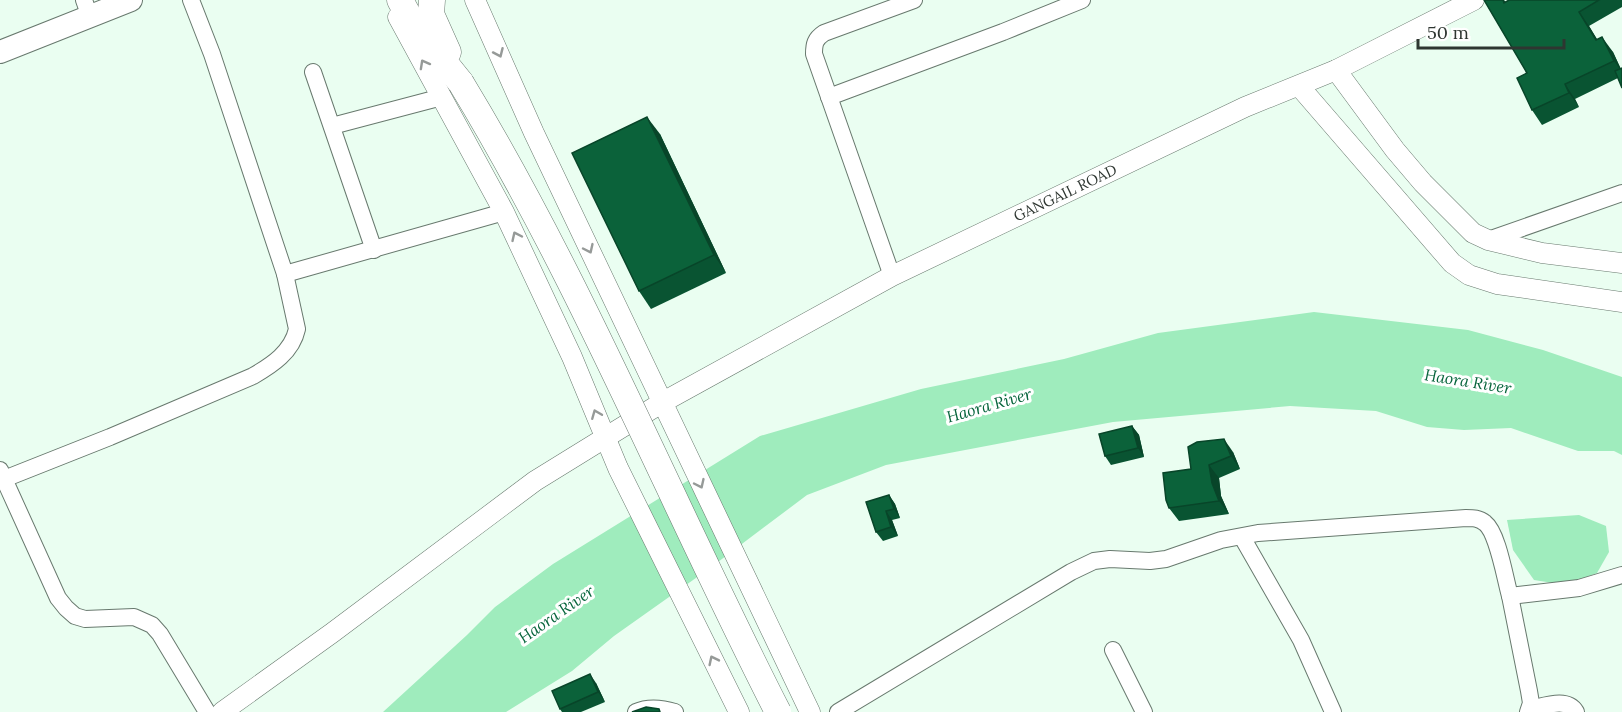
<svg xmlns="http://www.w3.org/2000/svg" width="1622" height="712" viewBox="0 0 1622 712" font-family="Lora,serif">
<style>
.water{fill:#9fecbd}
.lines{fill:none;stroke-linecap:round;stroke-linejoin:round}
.minor-casing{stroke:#68796e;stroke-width:18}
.tertiary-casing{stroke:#68796e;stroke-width:21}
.secondary-casing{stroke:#68796e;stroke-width:24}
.primary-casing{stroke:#68796e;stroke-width:27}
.minor{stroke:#fff;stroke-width:16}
.tertiary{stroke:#fff;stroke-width:20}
.secondary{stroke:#fff;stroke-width:22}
.primary{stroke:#fff;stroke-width:26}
.primary-bridge-casing{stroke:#68796e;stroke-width:27;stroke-linecap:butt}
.primary-bridge{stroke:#fff;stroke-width:26}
.wall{fill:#095432}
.shaded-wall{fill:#084529}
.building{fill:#0b623a;stroke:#084529;stroke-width:1.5}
.oneway{stroke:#969a98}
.labels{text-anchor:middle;stroke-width:6;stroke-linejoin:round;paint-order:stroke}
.street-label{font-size:15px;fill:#2e3631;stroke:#fff}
.water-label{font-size:16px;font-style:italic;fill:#07653c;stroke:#fff}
</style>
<rect width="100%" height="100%" fill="#eafef1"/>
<g class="water">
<path d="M 1314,312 L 1468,330 L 1543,350 L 1622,377 L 1622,455 L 1614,451 L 1578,451 L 1511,428 L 1464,430 L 1427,427 L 1376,411 L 1290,406 L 1113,422 L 886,465 L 807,495 L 710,568 L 614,636 L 572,671 L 506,712 L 383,712 L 467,635 L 495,607 L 553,564 L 760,436 L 921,389 L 1064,359 L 1158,333 Z"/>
<path d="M 1579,515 L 1606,526 L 1609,552 L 1597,573 L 1566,585 L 1534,580 L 1513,550 L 1507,520 Z"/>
</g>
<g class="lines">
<g class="minor-casing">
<g id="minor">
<path d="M 84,0 L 90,17"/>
<path d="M 313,72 L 374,250"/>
<path d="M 829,97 L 1003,32 L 1082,0"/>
<path d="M 332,126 L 442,97"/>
<path d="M 1488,240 L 1622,193"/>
<path d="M 285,274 L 504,212"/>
<path d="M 892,276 L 814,54 C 814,44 815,39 824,33 L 914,0"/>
<path d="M 0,470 L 58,598 L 66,608 L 75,616 L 85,619 L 134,617 L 152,625 L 160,634 L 207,712"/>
<path d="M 4,479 L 110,437 L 253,376 C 272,365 292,352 297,329 L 285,274 L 212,54 L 191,0"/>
<path d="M 1242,537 L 1301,640 L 1333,712"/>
<path d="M 1510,596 L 1529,691 L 1531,703 L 1528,712"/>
<path d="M 1113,650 L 1144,712"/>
<path d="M 1530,709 C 1545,706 1567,697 1576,712"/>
<path d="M 636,712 C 649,706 662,708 675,712"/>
<path d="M 838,712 L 1071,572 L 1094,561 L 1110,559 L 1150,561 L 1166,559 L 1221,540 L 1258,533 L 1466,518 C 1473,518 1479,518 1485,523 C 1498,533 1505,579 1510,596 L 1579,588 L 1622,575"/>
</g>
</g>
<g class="tertiary-casing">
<g id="tertiary">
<path d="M 475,0 L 534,133 L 810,712"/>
<path d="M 398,17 L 504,212 L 572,357 L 618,468 L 739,712"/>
<path d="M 1336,70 L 1395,150 L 1423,183 L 1473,233 L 1488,240 L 1542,253 L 1622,263"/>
<path d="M 1299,86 L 1452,263 L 1469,275 L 1497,284 L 1622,302"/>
<path id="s1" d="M 222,712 L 332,633 L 535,481 L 663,402 L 892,276 L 1245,107 L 1336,70 L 1474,0"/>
</g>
</g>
<g class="secondary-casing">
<path id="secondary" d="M 0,52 L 131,0"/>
</g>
<g class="primary-casing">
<g id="primary">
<path d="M 400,0 L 412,22 L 461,83"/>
<path d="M 432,0 L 431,14 L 448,52"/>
</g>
</g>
<use href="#minor" class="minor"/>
<use href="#tertiary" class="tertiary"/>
<use href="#secondary" class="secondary"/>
<use href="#primary" class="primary"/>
<g class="primary-bridge-casing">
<path id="primary-bridge" d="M 461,83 C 583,284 671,503 778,712"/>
</g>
<use href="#primary-bridge" class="primary-bridge"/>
</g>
<g class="wall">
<path d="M 1484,0 L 1504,0 L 1506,2 L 1509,0 L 1622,0 L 1622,7 L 1589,26 L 1597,39 L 1613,52 L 1621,69 L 1618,78 L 1575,99 L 1579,107 L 1542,125 L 1532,110 L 1527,73 Z"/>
<path d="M 660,134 L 726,273 L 651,309 L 639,291 Z"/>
<path d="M 1132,426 L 1139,435 L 1144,457 L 1111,465 L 1105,456 Z"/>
<path d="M 1233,452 L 1240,469 L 1219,478 L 1221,496 L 1229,514 L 1179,521 L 1169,508 L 1191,469 Z"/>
<path d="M 889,495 L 895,504 L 900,518 L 892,520 L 898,536 L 883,541 L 876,532 Z"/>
<path d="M 596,683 L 605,702 L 581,712 L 562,712 L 560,709 Z"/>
</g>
<g class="shaded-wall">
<path d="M 1579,12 L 1589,26 L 1606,55 L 1596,40 Z"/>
<path d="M 1602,37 L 1613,52 L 1622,72 L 1614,61 Z"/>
<path d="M 1565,84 L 1575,99 L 1579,107 L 1569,93 Z"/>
<path d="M 647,117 L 660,134 L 726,273 L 714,255 Z"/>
<path d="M 1132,426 L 1139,435 L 1144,457 L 1138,448 Z"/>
<path d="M 1224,439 L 1233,452 L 1240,469 L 1231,456 Z"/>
<path d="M 1209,465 L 1219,478 L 1221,496 L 1229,514 L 1219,501 L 1212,483 Z"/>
<path d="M 889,495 L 895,504 L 900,518 L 894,509 Z"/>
<path d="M 886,511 L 892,520 L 898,536 L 891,527 Z"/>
<path d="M 590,674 L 596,683 L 605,702 L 598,692 Z"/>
</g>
<g class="building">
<path d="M 1484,0 L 1503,0 L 1504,3 L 1509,0 L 1599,0 L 1579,12 L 1596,40 L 1602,37 L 1614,61 L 1565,84 L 1569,93 L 1532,110 L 1517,78 L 1527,73 Z"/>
<path d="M 1622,68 L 1622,88 L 1615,71 Z"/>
<path d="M 647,117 L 714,255 L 639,291 L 572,153 Z"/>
<path d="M 1132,426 L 1138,448 L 1105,456 L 1099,434 Z"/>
<path d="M 1224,439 L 1231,456 L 1209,465 L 1212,483 L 1219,501 L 1169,508 L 1166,500 L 1163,473 L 1191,469 L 1188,447 L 1197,442 Z"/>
<path d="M 889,495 L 894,509 L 886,511 L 891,527 L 876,532 L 866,502 Z"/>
<path d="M 590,674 L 598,692 L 560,709 L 552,691 Z"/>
<path d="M 646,707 L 659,709 L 660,712 L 632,712 Z"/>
</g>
<defs><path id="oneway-chevron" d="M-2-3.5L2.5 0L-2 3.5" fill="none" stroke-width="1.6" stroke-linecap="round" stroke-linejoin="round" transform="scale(1.5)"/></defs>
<g class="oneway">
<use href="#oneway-chevron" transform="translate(499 53) rotate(66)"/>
<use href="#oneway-chevron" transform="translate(424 64) rotate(-119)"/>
<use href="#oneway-chevron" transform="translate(516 236) rotate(-115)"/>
<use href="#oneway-chevron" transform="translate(589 249) rotate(65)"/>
<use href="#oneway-chevron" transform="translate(596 414) rotate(-112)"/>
<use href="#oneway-chevron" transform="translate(700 484) rotate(65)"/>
<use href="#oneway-chevron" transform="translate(713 660) rotate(-116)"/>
</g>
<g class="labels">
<g class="street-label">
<text dy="5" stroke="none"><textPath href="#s1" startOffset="993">GANGAIL ROAD</textPath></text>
</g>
<g class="water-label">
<text transform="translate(1468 381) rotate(9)" y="6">Haora River</text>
<text transform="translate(989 405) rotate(-16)" y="6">Haora River</text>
<text transform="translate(556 614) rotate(-35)" y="6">Haora River</text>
</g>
</g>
<path d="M1418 39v9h146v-9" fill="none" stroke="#2e3631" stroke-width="3"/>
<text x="1427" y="39" font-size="18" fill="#2e3631" stroke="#ffffff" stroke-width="4.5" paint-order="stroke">50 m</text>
</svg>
